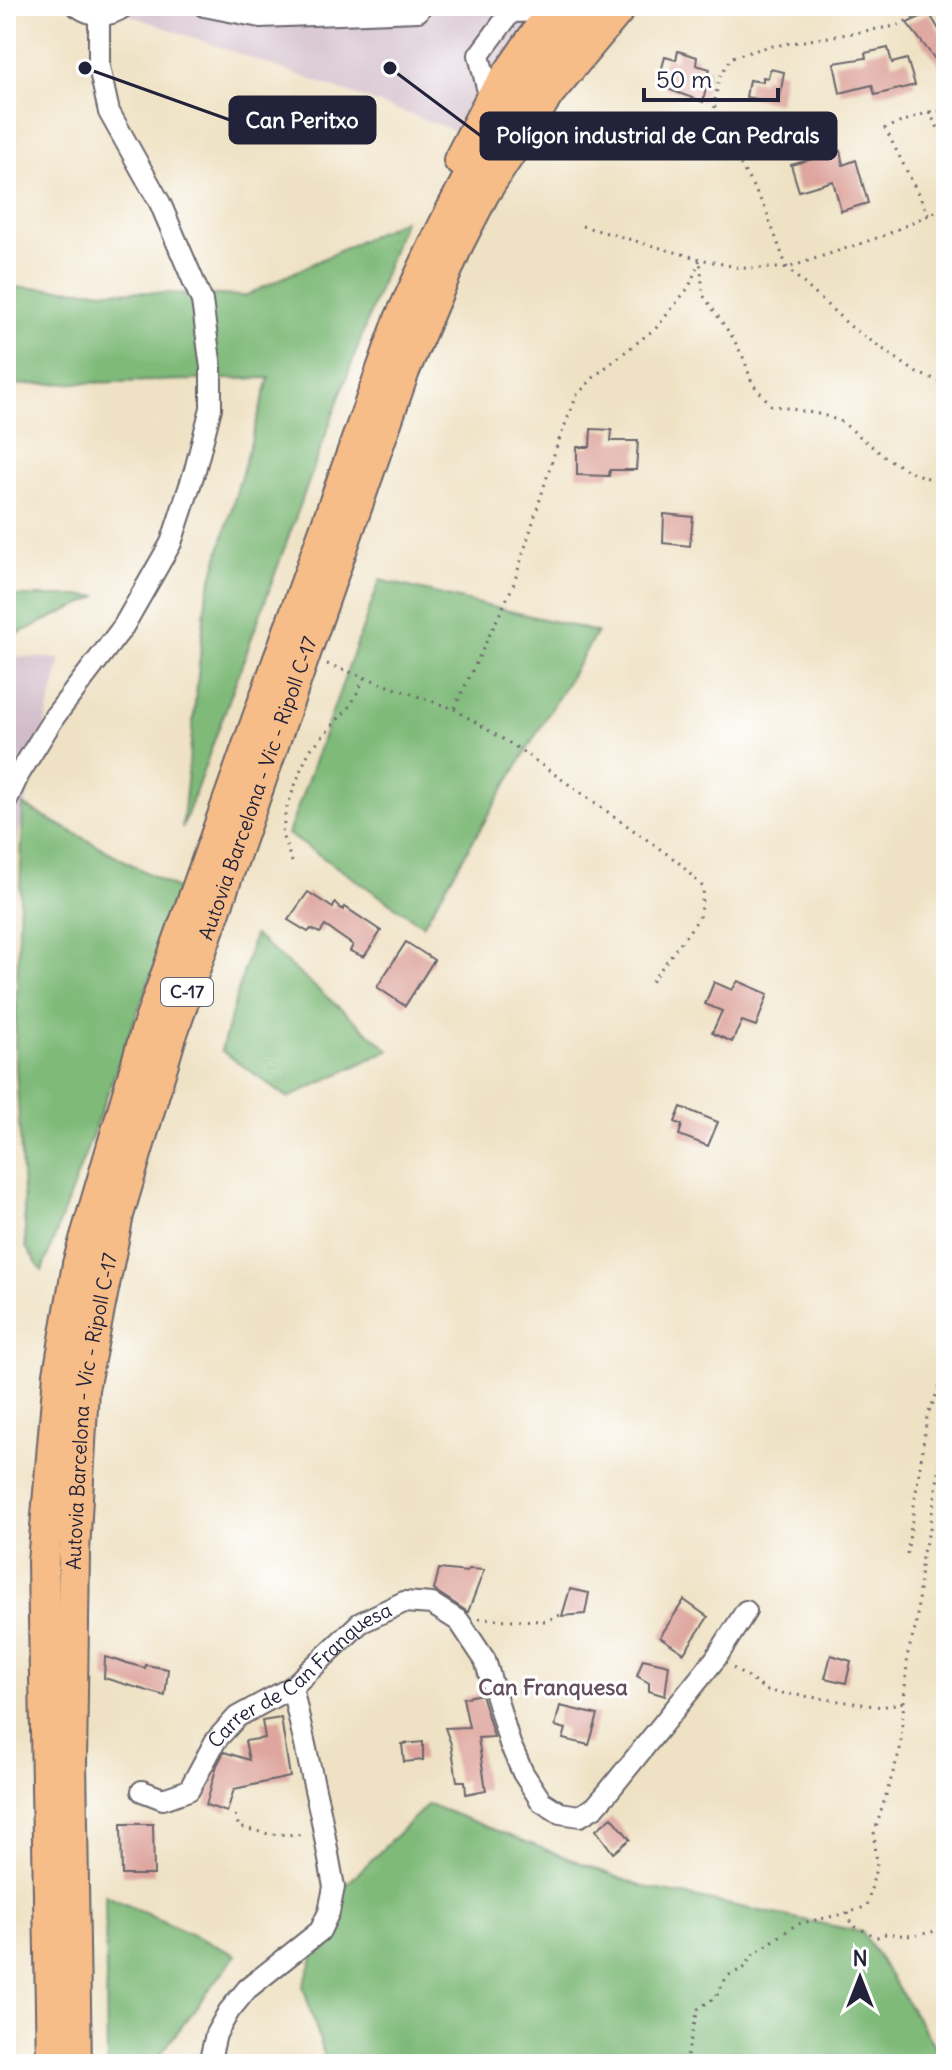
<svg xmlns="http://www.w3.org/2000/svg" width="952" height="2070" viewBox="0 0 952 2070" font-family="Delius,sans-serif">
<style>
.industrial{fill:#d1bdc9}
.forest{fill:#7fba79;stroke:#506e5a;stroke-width:2}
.building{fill:#dea69e}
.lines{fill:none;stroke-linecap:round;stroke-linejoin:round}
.minor-casing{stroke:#6a656b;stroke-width:24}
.highway-casing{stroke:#6a656b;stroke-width:34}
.path{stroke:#6a656b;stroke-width:3;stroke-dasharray:2 6;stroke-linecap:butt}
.minor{stroke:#fff;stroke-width:20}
.highway{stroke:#f7bd88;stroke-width:30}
.labels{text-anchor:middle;stroke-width:6;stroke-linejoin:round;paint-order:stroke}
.shield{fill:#fff;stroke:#646476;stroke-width:2}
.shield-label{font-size:18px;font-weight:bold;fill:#22223b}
.street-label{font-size:20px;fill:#22223b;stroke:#fff}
.neighbourhood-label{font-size:22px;font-weight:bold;fill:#64505e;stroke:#fff}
.leader{fill:none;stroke:#22223b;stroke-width:3}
.callout-dot{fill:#22223b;stroke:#fff;stroke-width:3}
.callout{fill:#22223b;stroke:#22223b;stroke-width:3}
.callout-label{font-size:22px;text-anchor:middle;font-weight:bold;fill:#fff}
</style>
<rect width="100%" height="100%" fill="#fff"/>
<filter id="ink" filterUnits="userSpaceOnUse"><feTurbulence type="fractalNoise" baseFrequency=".0125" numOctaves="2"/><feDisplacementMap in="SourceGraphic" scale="16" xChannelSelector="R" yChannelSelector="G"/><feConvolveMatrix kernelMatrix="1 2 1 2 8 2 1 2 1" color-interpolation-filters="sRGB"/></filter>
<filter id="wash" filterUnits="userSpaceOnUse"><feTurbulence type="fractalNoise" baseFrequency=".006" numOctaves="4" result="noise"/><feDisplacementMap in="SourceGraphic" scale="32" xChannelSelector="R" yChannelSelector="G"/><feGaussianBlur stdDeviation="1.8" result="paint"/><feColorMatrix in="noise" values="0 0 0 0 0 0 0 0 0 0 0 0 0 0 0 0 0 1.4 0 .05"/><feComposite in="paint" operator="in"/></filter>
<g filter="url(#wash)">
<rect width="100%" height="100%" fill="#efe2c4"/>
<g class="industrial">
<path d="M 104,6 L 545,6 L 456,131 Z"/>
<path d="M 6,656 L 61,659 L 6,884 Z"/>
</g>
<g class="forest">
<path d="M 404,220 L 182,829 L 206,599 L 269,378 L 6,385 L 6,287 L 245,296 Z"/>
<path d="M 380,580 L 597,632 L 423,925 L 288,834 Z"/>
<path d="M 6,596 L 99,596 L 6,639 Z"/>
<path d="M 23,805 L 182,892 L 42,1271 L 26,1247 L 15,1048 Z"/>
<path d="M 254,935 L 389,1050 L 288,1098 L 221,1050 Z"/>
<path d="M 428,1804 L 640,1886 L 862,1932 L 946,2064 L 327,2064 L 303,1986 L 336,1895 Z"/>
<path d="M 105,1895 L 236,1955 L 153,2064 L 107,2064 Z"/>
</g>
<g id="blocks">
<g class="building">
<path d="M 929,13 L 946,41 L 946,73 L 907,23 Z"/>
<path d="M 888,48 L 892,63 L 907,59 L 915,85 L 875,95 L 872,85 L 840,93 L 834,63 L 866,58 L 865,53 Z"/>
<path d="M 678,51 L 697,57 L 696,65 L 710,69 L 703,102 L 665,88 L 667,76 L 660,75 L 665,57 L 676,60 Z"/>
<path d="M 770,69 L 784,72 L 779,103 L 746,97 L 749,80 L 763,82 L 763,77 L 768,78 Z"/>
<path d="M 840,151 L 843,165 L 856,160 L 868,203 L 841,211 L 833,181 L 799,191 L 791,165 Z"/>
<path d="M 591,429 L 612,430 L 611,441 L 638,441 L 636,470 L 610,470 L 609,476 L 577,475 L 577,447 L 590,447 Z"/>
<path d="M 664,514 L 693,517 L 690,546 L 663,543 Z"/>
<path d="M 308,892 L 333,908 L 335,903 L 343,910 L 345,907 L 381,931 L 364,957 L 350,951 L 353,945 L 325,926 L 320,933 L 311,929 L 308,932 L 288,920 Z"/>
<path d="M 406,942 L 434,960 L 405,1006 L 377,987 Z"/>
<path d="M 738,981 L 768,994 L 756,1026 L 742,1021 L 732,1042 L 712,1033 L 722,1011 L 705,1004 L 714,982 L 732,990 Z"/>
<path d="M 681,1107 L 718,1122 L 708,1146 L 679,1135 L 682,1125 L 675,1122 Z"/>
<path d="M 439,1569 L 467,1572 L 468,1569 L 484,1570 L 468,1612 L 434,1590 Z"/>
<path d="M 570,1589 L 589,1593 L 585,1614 L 562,1616 Z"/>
<path d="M 684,1600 L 708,1617 L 684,1653 L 660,1637 Z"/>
<path d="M 831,1655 L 851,1661 L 846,1683 L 825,1678 Z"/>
<path d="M 105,1657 L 145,1668 L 146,1665 L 168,1669 L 165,1696 L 104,1678 Z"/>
<path d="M 643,1659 L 669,1665 L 665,1696 L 649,1691 L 649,1683 L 637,1676 Z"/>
<path d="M 481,1694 L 494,1737 L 478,1738 L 486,1790 L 466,1794 L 465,1781 L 457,1781 L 451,1744 L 445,1728 L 469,1727 L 463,1698 Z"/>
<path d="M 560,1706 L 598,1715 L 589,1745 L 563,1739 L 566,1729 L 555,1726 Z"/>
<path d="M 281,1718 L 290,1777 L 234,1789 L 227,1812 L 206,1805 L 217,1765 L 224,1752 L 249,1760 L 245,1741 L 265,1738 L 262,1721 Z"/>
<path d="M 423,1742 L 423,1760 L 404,1762 L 402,1744 Z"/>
<path d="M 612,1817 L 630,1839 L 613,1853 L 596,1830 Z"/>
<path d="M 121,1824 L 153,1824 L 154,1875 L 122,1875 Z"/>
</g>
</g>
</g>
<g filter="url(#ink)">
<use href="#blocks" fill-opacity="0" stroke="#6a656b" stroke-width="2"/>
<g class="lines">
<g class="minor-casing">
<g id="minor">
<path d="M 77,6 C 93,17 109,18 125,6"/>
<path d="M 204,6 L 260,17 L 418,11 L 421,6"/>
<path d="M 490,100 L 479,55 L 511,12 L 552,11"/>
<path d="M 6,802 L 19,774 L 55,716 L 123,627 L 171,543 L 195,470 L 211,408 L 211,368 L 202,301 L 160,203 L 109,112 L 99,67 L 99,15"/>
<path id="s1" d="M 142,1791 L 163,1799 L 189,1790 L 216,1740 L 237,1717 L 292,1687 L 360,1623 L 404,1602 L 432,1604 L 459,1621 L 485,1660 L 510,1744 L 523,1773 L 541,1801 L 560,1813 L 580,1816 L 595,1807 L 608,1792 L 716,1658 L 746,1611"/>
<path d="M 209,2064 L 216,2034 L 229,2011 L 247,1989 L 320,1931 L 329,1912 L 334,1887 L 321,1816 L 292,1687"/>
</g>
</g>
<g class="highway-casing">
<g id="highway">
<path d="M 459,160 L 490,100 L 555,6"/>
<path d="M 52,2064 L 43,1563 L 59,1374 L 78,1264 L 146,1032 L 400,319 C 425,265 449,211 479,159 C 511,104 551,54 592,6"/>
<path id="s2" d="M 76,2064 L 71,1763 L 74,1552 L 83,1389 L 118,1215 L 170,1039 L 404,371 L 458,244 L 484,193 L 549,93 L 622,6"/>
</g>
</g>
<g class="path">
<path d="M 935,6 L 896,26 L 767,47 L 732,57 L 719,78 L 714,105 L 738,160 L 765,208 L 787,268 L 850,326 L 917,373 L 946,383"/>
<path d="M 930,112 L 946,111"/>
<path d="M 929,215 L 885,128 L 929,112 L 946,142"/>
<path d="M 582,226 L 700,259 L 703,295 L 733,338 L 744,359 L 752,383 L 771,405 L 823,415 L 842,422 L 885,457 L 910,472 L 946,484"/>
<path d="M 327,664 L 454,709 L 513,586 L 557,445 L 577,395 L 596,375 L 657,327 L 689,287 L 700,259 L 740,268 L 787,268 L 883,236 L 946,207"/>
<path d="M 454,709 L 519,749 L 677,861 L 704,888 L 699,918 L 651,982"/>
<path d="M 292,862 L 282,835 L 286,810 L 301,769 L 310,750 L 351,705 L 365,677"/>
<path d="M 907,1554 L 927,1417 L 946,1371"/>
<path d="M 479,1619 L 545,1621 L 560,1615"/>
<path d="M 733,1668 L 768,1691 L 882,1707 L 904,1702"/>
<path d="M 235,1815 L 239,1827 L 269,1834 L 305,1835"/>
<path d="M 848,1913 L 852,1925 L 877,1937 L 884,1934 L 913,1936 L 946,1929"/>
<path d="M 685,2064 L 698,2009 L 716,1997 L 727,1976 L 744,1968 L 753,1955 L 797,1924 L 848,1913 L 867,1906 L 877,1864 L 874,1834 L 900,1750 L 908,1652 L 916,1626 L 922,1556 L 930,1528 L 946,1424"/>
</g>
<use href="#minor" class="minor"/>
<use href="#highway" class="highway"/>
</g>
</g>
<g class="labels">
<rect class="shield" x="161" y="978" width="52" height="28" rx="6"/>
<g class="shield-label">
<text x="187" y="998">C-17</text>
</g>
<g class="street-label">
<text dy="7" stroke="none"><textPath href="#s2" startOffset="1302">Autovia Barcelona - Vic - Ripoll C-17</textPath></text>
<text dy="7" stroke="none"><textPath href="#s2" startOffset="654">Autovia Barcelona - Vic - Ripoll C-17</textPath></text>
<text dy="7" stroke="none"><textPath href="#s1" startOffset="214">Carrer de Can Franquesa</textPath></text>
</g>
<g class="neighbourhood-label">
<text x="553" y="1695">Can Franquesa</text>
</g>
</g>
<path class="leader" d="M85 68L230 120M390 68L481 136"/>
<g class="callout-dot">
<circle cx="85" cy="68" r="8"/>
<circle cx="390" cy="68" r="8"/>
</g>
<g class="callout">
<rect x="230" y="97" width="145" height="46" rx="8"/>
<rect x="481" y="113" width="355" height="46" rx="8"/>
</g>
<g class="callout-label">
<text x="302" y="128">Can Peritxo</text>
<text x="658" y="143">Polígon industrial de Can Pedrals</text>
</g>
<rect width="952" height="2070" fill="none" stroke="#fff" stroke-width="32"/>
<g transform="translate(860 1978)" stroke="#ffffff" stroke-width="6" paint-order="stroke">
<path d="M0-6L14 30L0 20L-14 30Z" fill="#22223b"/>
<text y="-12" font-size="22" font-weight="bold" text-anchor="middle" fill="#22223b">N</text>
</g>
<path d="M644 88v12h134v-12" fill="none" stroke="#22223b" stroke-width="4"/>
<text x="656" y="88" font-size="24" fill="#22223b" stroke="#ffffff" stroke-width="6" paint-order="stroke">50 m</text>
</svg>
